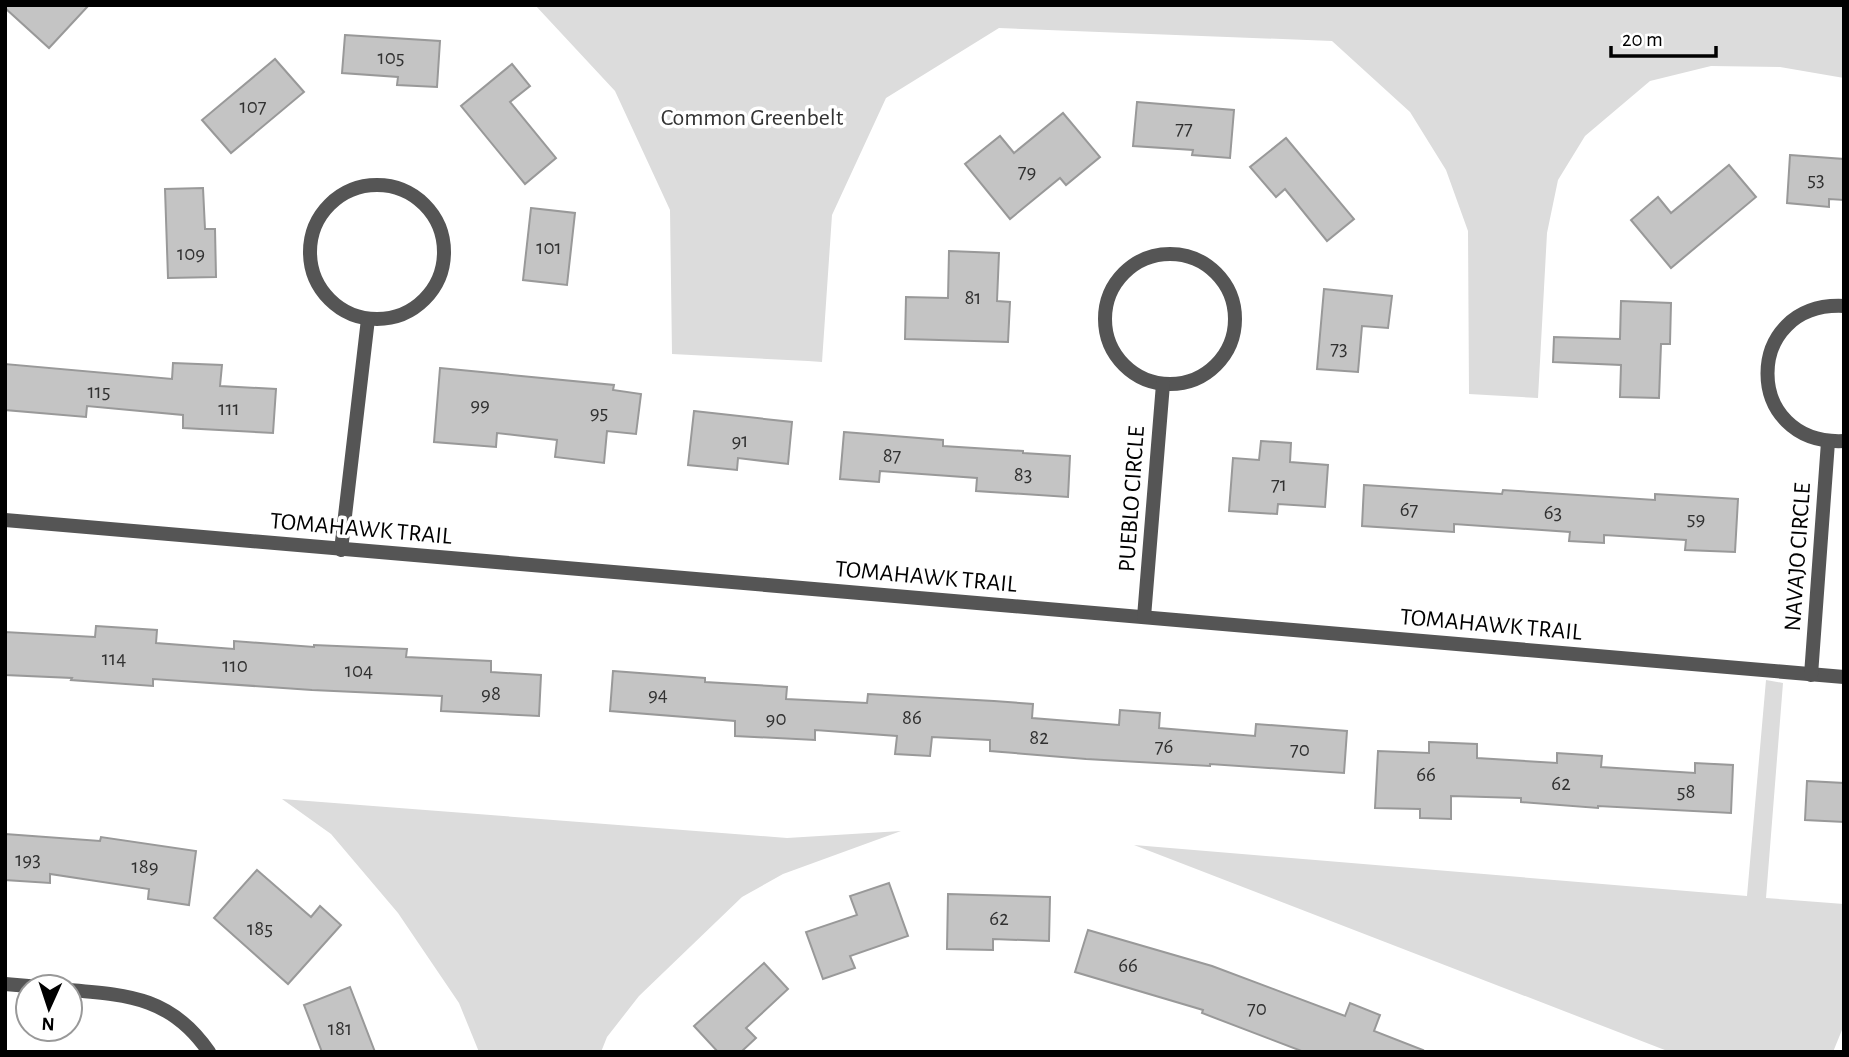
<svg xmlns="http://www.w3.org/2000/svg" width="1849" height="1057" viewBox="0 0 1849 1057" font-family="'Alegreya Sans',sans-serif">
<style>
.green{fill:#dcdcdc}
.building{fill:#c4c4c4;stroke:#999;stroke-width:2}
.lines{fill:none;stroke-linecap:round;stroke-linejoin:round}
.street{stroke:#555;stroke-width:14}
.labels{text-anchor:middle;stroke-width:7;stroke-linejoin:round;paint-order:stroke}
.number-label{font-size:21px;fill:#313131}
.park-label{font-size:24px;fill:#333;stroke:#fff}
.street-label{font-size:24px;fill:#000;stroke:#fff}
</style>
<rect width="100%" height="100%" fill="#fff"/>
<g class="green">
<path d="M 535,5 L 1844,5 L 1844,78 L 1780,67 L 1711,66 L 1650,81 L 1585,136 L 1558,180 L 1547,233 L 1538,398 L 1469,394 L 1468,231 L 1446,170 L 1410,112 L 1332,41 L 999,28 L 886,98 L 832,215 L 822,362 L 808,361 L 672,354 L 670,210 L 615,91 Z"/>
<path d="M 1766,680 L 1783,683 L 1766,898 L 1844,904 L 1844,1025 L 1833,1052 L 1670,1052 L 1134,845 L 1747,896 Z"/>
<path d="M 282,799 L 787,838 L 901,831 L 783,874 L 742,897 L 639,996 L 607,1037 L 601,1052 L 479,1052 L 459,1003 L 398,913 L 331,834 Z"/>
</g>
<g class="building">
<path d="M 5,5 L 89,5 L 49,48 L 5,8 Z"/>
<path d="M 345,35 L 440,41 L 437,87 L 397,85 L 398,77 L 342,73 Z"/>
<path d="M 275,59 L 304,92 L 231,153 L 202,120 Z"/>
<path d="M 512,64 L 530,86 L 510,102 L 556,158 L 525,184 L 461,106 Z"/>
<path d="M 1137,102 L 1234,110 L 1230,158 L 1192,155 L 1193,150 L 1133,146 Z"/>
<path d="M 1063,113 L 1100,157 L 1066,185 L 1060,178 L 1010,219 L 965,164 L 1000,136 L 1014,153 Z"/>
<path d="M 1286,138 L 1354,219 L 1327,241 L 1285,189 L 1276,197 L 1250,167 Z"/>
<path d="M 1790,155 L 1844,159 L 1844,200 L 1829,199 L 1829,207 L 1787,203 Z"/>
<path d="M 1729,165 L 1756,197 L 1671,268 L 1631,220 L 1658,197 L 1671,213 Z"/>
<path d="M 203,188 L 205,229 L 215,229 L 216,277 L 168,278 L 165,189 Z"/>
<path d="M 531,208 L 575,213 L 567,285 L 523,280 Z"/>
<path d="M 949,251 L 999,253 L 997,301 L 1010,302 L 1008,342 L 905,339 L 906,297 L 948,298 Z"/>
<path d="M 1324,289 L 1392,296 L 1388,328 L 1362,326 L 1358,372 L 1317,369 Z"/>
<path d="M 1621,301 L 1671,303 L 1670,344 L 1661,344 L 1659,398 L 1620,397 L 1621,365 L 1553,362 L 1554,337 L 1620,339 Z"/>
<path d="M 173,363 L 222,365 L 220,386 L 276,389 L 273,433 L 183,428 L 183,415 L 87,406 L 86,417 L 5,410 L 5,364 L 172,379 Z"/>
<path d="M 440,368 L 614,385 L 613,390 L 641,394 L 636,434 L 607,431 L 604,463 L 555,457 L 557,440 L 497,433 L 496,447 L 434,442 Z"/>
<path d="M 694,411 L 792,422 L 788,464 L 738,458 L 737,470 L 688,465 Z"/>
<path d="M 844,432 L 943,440 L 943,446 L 1023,451 L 1023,453 L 1070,456 L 1068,497 L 976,491 L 977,478 L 880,471 L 879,482 L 840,479 Z"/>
<path d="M 1261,441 L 1291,443 L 1290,462 L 1328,465 L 1325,507 L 1278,504 L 1277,514 L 1229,511 L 1233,458 L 1259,460 Z"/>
<path d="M 1364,485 L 1502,494 L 1503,490 L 1655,500 L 1655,494 L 1738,499 L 1735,552 L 1685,550 L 1686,540 L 1604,535 L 1604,543 L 1569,541 L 1570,532 L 1454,524 L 1454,532 L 1362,526 Z"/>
<path d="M 96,626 L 157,630 L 156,643 L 234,649 L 234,641 L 314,647 L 314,645 L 407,649 L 406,657 L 491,661 L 491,672 L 541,675 L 539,716 L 441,711 L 442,696 L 312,690 L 153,679 L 153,686 L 71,680 L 72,678 L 5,675 L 5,632 L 95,637 Z"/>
<path d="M 613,671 L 705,678 L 705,682 L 787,687 L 786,699 L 867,703 L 868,694 L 994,701 L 1033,704 L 1032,718 L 1119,725 L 1120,710 L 1160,713 L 1159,728 L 1255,736 L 1256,724 L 1347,731 L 1344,773 L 1210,764 L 1210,766 L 1086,759 L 990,751 L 990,740 L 932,737 L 930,756 L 895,754 L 897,736 L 815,730 L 815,740 L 735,736 L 735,721 L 610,711 Z"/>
<path d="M 1429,742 L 1477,744 L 1477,758 L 1557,763 L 1557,753 L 1602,756 L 1601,767 L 1695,773 L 1695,763 L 1733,765 L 1731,813 L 1598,806 L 1598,808 L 1521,802 L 1521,798 L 1451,796 L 1451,819 L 1420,818 L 1420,809 L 1375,808 L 1378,751 L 1429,753 Z"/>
<path d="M 1807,781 L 1844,783 L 1844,822 L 1805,820 Z"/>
<path d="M 5,834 L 100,841 L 101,837 L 196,851 L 189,905 L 148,899 L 149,889 L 50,874 L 50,883 L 5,880 Z"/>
<path d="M 257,870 L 311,917 L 320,906 L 341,925 L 288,984 L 214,918 Z"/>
<path d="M 889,883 L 908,936 L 850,956 L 855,968 L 823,979 L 806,932 L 857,915 L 850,896 Z"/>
<path d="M 948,894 L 1050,897 L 1049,941 L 993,939 L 993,950 L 947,949 Z"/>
<path d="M 1088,930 L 1212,966 L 1345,1016 L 1350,1003 L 1380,1015 L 1374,1031 L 1423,1050 L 1422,1052 L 1304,1052 L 1202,1013 L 1203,1010 L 1075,972 Z"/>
<path d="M 764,963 L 788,989 L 746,1028 L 756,1038 L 741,1052 L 718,1052 L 694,1026 Z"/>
<path d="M 350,987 L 375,1052 L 322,1052 L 304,1005 Z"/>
</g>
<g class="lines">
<g class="street">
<circle cx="377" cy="252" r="67"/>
<circle cx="1170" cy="319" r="65"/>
<path d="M 1844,306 C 1742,301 1742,446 1844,441"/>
<path d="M 5,520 L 1844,677"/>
<path d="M 341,550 L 368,319"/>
<path d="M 1144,617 L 1163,384"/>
<path d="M 1811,675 L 1828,442"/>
<path d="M 5,984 L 40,987"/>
<path d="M 70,990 C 130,995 172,998 209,1052"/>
</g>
</g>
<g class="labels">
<g class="number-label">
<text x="391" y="64">105</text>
<text x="253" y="113">107</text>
<text x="1184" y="135">77</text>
<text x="1027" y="178">79</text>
<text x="1816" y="186">53</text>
<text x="549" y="254">101</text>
<text x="191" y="260">109</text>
<text x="973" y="304">81</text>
<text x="1339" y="355">73</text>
<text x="99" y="398">115</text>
<text x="480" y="411">99</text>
<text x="229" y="415">111</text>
<text x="599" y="419">95</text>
<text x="740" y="447">91</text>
<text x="892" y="462">87</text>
<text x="1023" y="481">83</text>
<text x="1279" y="491">71</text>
<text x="1409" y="516">67</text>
<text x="1553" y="519">63</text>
<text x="1696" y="525">59</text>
<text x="114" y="665">114</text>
<text x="235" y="672">110</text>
<text x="359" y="677">104</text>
<text x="491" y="700">98</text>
<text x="658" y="701">94</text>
<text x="912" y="724">86</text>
<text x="776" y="725">90</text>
<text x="1039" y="744">82</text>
<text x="1164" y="753">76</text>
<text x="1300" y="756">70</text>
<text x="1426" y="781">66</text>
<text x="1561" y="790">62</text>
<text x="1686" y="798">58</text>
<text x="28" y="866">193</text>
<text x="145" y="873">189</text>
<text x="999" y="925">62</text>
<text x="260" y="935">185</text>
<text x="1128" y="972">66</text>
<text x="1257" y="1015">70</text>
<text x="340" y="1035">181</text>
</g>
<g class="park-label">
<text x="752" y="125">Common Greenbelt</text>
</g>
<g class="street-label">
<text transform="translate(1131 499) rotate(-86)" y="8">PUEBLO CIRCLE</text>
<text transform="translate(361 528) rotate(5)" y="8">TOMAHAWK TRAIL</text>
<text transform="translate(1797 557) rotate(-86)" y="8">NAVAJO CIRCLE</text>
<text transform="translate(926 576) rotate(5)" y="8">TOMAHAWK TRAIL</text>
<text transform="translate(1491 624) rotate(5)" y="8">TOMAHAWK TRAIL</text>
</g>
</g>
<rect width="1849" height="1057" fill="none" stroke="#000000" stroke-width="14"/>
<g transform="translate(49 1008) rotate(183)"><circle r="33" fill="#ffffff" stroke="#999999" stroke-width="2"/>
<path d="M0-5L12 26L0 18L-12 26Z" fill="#000000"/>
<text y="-10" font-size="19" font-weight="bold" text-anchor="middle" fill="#000000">N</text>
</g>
<path d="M1611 46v10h105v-10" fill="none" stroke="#000000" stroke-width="3.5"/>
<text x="1622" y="46" font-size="21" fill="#000000" stroke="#ffffff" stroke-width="5" paint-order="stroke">20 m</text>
</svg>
